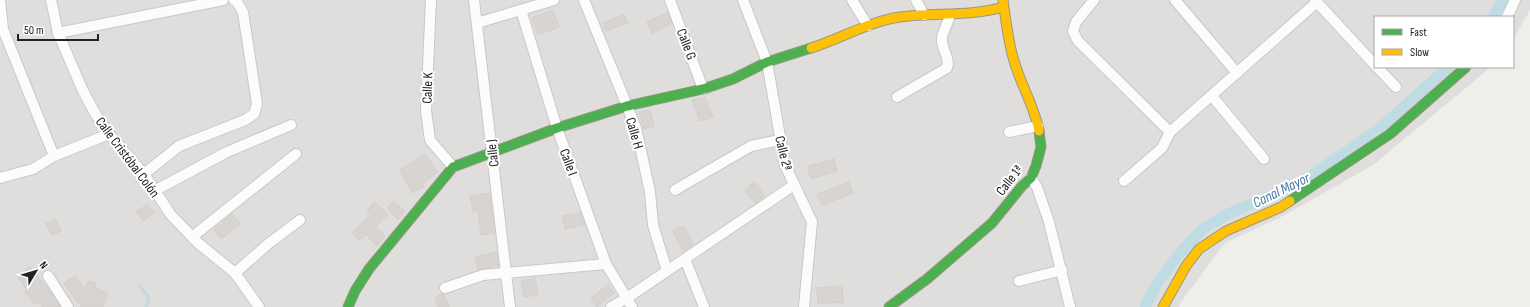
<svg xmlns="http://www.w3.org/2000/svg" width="1530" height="307" viewBox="0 0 1530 307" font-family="'Sofia Sans Condensed',sans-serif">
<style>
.residential{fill:#dfdedc}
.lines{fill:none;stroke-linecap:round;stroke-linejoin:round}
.stream{stroke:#bfdbe3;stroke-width:3}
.canal{stroke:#bfdbe3;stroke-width:11}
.building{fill:#d7d4d2;stroke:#d3d0cc}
.street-casing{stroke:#c9c8c7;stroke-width:12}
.fast-casing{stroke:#999a82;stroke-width:11}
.slow-casing{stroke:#999a82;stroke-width:11}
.street{stroke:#fdfcfc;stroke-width:10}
.fast{stroke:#4caf50;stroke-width:9}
.slow{stroke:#ffc107;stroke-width:9}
.labels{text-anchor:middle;stroke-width:4;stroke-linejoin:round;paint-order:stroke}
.street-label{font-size:14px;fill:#222;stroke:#fff}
.water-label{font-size:15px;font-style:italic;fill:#4a7aab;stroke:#fff}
</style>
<rect width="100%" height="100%" fill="#f0eeeb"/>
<path class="residential" d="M 0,0 L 1530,0 L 1530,10 L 1513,40 L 1513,17 L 1375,17 L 1375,67 L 1491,67 L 1373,165 L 1285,215 L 1225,243 L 1181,302 L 1179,307 L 0,307 Z"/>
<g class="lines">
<path class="stream" d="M 139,285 L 149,298 L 146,307"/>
<g class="canal">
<path d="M 1493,17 L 1503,0"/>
<path d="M 1145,307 L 1157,284 L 1178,255 L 1204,228 L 1230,213 L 1297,185 L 1378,130 L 1448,67"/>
</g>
</g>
<g class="building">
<path d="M 553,10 L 559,27 L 538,35 L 532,18 Z"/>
<path d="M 668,12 L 672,23 L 652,34 L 647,22 Z"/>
<path d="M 624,14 L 628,23 L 606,31 L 603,23 Z"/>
<path d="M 705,97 L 713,117 L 700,121 L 692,100 Z"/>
<path d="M 650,110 L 654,126 L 644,129 L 639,112 Z"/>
<path d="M 425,154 L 437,172 L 423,184 L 424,187 L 412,193 L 400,170 Z"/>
<path d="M 834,159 L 837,171 L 811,179 L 807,167 Z"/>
<path d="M 755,182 L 765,196 L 755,203 L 745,190 Z"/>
<path d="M 849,182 L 853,193 L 822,205 L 817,194 Z"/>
<path d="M 489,193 L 495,233 L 481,235 L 478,210 L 473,211 L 470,196 Z"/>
<path d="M 394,201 L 405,212 L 398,220 L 387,208 Z"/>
<path d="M 374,202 L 388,214 L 376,227 L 385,236 L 377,246 L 366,234 L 359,240 L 352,232 L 371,215 L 367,211 Z"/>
<path d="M 148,204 L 154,213 L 143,221 L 136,212 Z"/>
<path d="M 581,213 L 585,225 L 565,229 L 562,216 Z"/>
<path d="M 232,214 L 241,224 L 221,239 L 214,230 L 224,222 L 223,221 Z"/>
<path d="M 56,219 L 61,231 L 52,235 L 46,223 Z"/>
<path d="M 684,226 L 693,245 L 683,251 L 673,231 Z"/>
<path d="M 497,252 L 499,265 L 478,270 L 475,257 Z"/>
<path d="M 30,267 L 52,294 L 60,307 L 42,307 L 38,302 L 35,304 L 25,292 L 27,290 L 17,276 Z"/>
<path d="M 75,276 L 85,290 L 88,281 L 96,283 L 94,287 L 108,293 L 103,307 L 80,307 L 81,304 L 78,303 L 64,283 Z"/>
<path d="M 535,278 L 538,295 L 524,297 L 521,281 Z"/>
<path d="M 608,285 L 614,293 L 597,307 L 591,298 Z"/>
<path d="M 842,286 L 843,302 L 818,304 L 817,288 Z"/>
<path d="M 443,294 L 444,294 L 449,307 L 438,307 L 435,297 Z"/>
</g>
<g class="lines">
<g class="street-casing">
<g id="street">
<path d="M 0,0 L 3,29 L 54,156"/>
<path d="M 51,0 L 58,33 L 83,91 L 96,115 L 109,134 L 144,174 L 171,215 L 198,243 L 235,273 L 259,307"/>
<path d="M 431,0 L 426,111 L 430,140 L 453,167"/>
<path d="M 474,0 L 510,307"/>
<path d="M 584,0 L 636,128 L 650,192 L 653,225 L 667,271"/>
<path d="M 670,0 L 703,89"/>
<path d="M 743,0 L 767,62 L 785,165 L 812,222 L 804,307"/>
<path d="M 852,0 L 868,26"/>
<path d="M 916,0 L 924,15"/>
<path d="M 1094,0 L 1076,22 L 1073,31 L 1078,41 L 1170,132"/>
<path d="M 1175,0 L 1237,73"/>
<path d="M 1315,0 L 1375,65"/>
<path d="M 521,10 L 557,128 L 606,264 L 632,307"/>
<path d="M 1507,17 L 1515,0"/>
<path d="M 477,23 L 554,0"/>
<path d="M 58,33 L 223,0"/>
<path d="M 1377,67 L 1396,87"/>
<path d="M 1212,96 L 1264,159"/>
<path d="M 897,97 L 947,68 C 951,58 940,48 942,37 C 944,30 948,22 950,15"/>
<path d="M 1009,132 L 1038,126"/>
<path d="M 144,174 L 179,146 L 245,120 L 254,114 L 257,104 L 243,12 L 237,2 L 234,0"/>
<path d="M 0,178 L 33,169 L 54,156 L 109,134"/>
<path d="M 1031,178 L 1037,187 L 1049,222 L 1070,307"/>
<path d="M 1124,181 L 1162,148 L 1170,132 L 1317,2"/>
<path d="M 675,190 L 751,146 L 780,140"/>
<path d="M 154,191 L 227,152 L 291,125"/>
<path d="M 192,237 L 296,154"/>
<path d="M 685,259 L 704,307"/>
<path d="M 235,273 L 268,244 L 300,220"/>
<path d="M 48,276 L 68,307"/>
<path d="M 1019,281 L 1062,270"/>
<path d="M 445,288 L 483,275 L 606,264"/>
<path d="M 611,307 L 627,298 L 794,185"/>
</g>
</g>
<g class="fast-casing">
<g id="fast">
<path d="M 1290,201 L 1390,134 L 1466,67"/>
<path d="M 348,307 L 355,291 L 369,269 L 453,167 L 557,128 L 627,106 L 703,89 L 733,79 L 767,62 L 811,48"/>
<path d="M 889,307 L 927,279 L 992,223 L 1022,186 L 1031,178 L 1036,166 L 1041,147 L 1039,131"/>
</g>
</g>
<g class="slow-casing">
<g id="slow">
<path d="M 1003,0 C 1006,21 1008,43 1015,64 C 1022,87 1035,108 1039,131"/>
<path d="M 811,48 C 840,39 870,21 900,17 C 934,12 969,17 1003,7"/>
<path d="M 1163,307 L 1186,266 L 1199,249 L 1226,231 L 1281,207 L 1290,201"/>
</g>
</g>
<use href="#street" class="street"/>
<use href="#fast" class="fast"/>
<use href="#slow" class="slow"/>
</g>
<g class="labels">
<g class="street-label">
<text transform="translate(687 44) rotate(69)" y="5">Calle G</text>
<text transform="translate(427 88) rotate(-88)" y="5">Calle K</text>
<text transform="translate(635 133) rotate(74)" y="5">Calle H</text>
<text transform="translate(492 153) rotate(-97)" y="5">Calle J</text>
<text transform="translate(784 153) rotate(76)" y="5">Calle 2ª</text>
<text transform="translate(128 157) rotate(53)" y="5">Calle Cristóbal Colón</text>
<text transform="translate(569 162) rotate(70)" y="5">Calle I</text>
<text transform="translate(1009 180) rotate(-52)" y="5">Calle 1ª</text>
</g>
<g class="water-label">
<text transform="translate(1281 190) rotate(-26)" y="5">Canal Mayor</text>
</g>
</g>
<rect x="1374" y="16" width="140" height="52" fill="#ffffff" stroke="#a7a7a7"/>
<rect x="1382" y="29" width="20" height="6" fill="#4caf50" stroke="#a7a7a7"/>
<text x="1410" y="36" font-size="12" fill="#222222">Fast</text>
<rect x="1382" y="49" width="20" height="6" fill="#ffc107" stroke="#a7a7a7"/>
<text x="1410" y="56" font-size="12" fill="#222222">Slow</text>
<g transform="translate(36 271) rotate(52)" stroke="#ffffff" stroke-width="3" paint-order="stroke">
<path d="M0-3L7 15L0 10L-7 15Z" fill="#222222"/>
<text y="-6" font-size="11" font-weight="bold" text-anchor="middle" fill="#222222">N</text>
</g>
<path d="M18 34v6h80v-6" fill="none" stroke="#222222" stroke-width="2"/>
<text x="24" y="34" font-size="12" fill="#222222" stroke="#ffffff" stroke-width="3" paint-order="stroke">50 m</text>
</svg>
